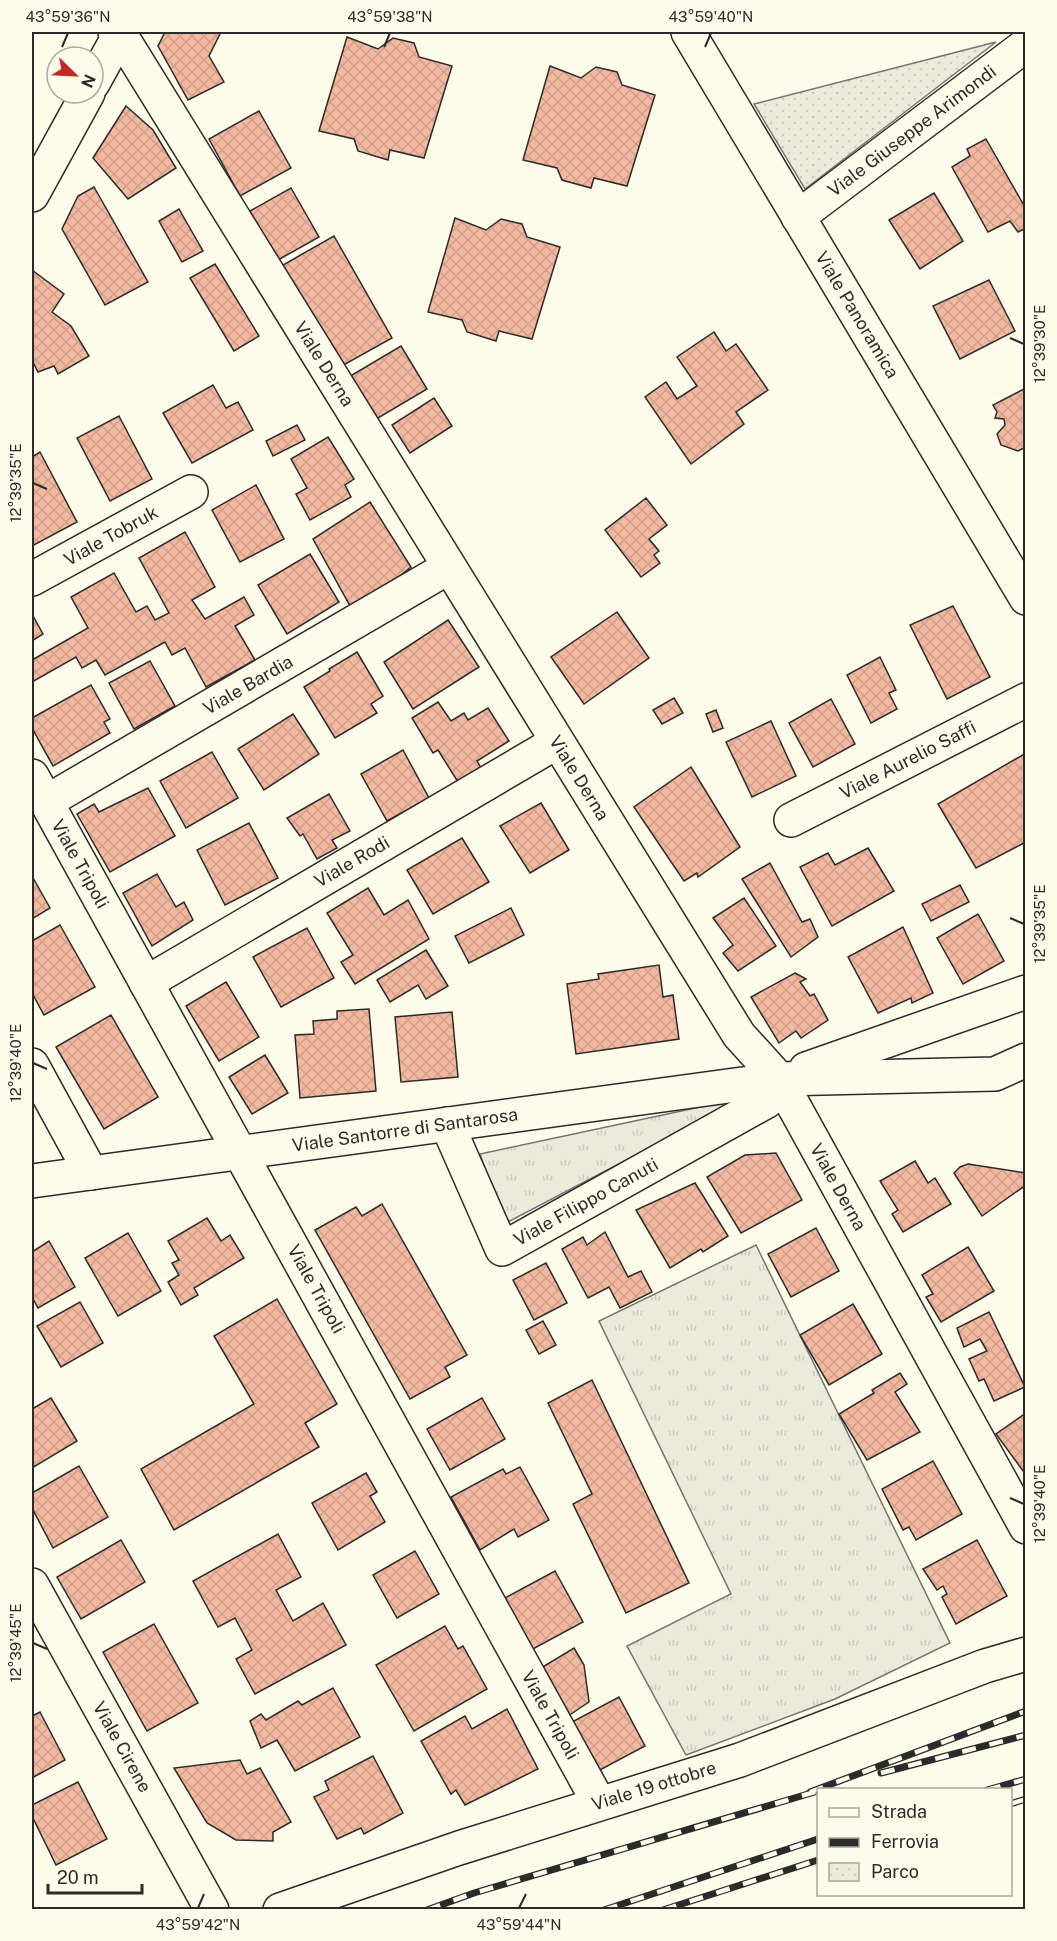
<svg xmlns="http://www.w3.org/2000/svg" width="1057" height="1941" viewBox="0 0 1057 1941" font-family="'Public Sans',sans-serif">
<style>
.grass{fill:url(#grass-tufts);stroke:#74746e;stroke-width:1.5}
.park{fill:url(#park-dots);stroke:#74746e;stroke-width:1.5}
.building{fill:url(#building-cross-hatch);stroke:#2b2b2b;stroke-width:1.5}
.lines{fill:none;stroke-linecap:round;stroke-linejoin:round}
.minor-casing{stroke:#2b2b2b;stroke-width:36}
.minor{stroke:#fdfbea;stroke-width:33}
.rail-casing{stroke:#2b2b2b;stroke-width:7}
.rail{stroke:#fdfbea;stroke-width:4.5;stroke-dasharray:14;stroke-linecap:butt}
.ticks{fill:none;stroke:#2b2b2b;stroke-width:2}
.labels{text-anchor:middle;stroke-width:4.5;stroke-linejoin:round;paint-order:stroke}
.street-label{font-size:18px;fill:#2b2b2b;stroke:#fdfbea}
.neatline{fill:none;stroke:#2b2b2b;stroke-width:2}
.ticks-label{font-size:15px;text-anchor:middle;fill:#2b2b2b}
</style>
<defs>
<pattern id="grass-tufts" width="24" height="20" patternUnits="userSpaceOnUse" patternTransform="scale(1.5)"><rect width="24" height="20" fill="#ecebdb"/><path d="M3 7l-1-3M5 7V3M7 7l1-3M15 17l-1-3M17 17v-4M19 17l1-3" fill="none" stroke="#cbcabc"/></pattern>
<pattern id="park-dots" width="8" height="8" patternUnits="userSpaceOnUse" patternTransform="scale(1.5)"><rect width="8" height="8" fill="#ecebdb"/><path d="M2 2h.1M6 6h.1" fill="none" stroke="#cbcabc" stroke-width="1.8" stroke-linecap="round"/></pattern>
<pattern id="building-cross-hatch" width="8" height="8" patternUnits="userSpaceOnUse" patternTransform="scale(1.5)"><rect width="8" height="8" fill="#f2b8a0"/><path d="M0 0l8 8M0 8l8-8" fill="none" stroke="#d09e8a"/></pattern>
</defs>
<rect width="100%" height="100%" fill="#fdfbea"/>
<g class="grass">
<path d="M 747,1097 L 504,1224 L 480,1154 Z"/>
<path d="M 756,1245 L 950,1643 L 835,1699 L 686,1755 L 627,1646 L 731,1594 L 599,1321 Z"/>
</g>
<path class="park" d="M 996,42 L 805,189 L 754,104 Z"/>
<g class="building">
<path d="M 165,32 L 221,32 L 209,56 L 224,82 L 188,100 L 158,46 Z"/>
<path d="M 347,37 L 378,49 L 393,38 L 414,43 L 419,57 L 452,66 L 424,158 L 390,150 L 388,160 L 358,151 L 354,139 L 319,131 Z"/>
<path d="M 550,66 L 581,78 L 596,67 L 617,72 L 622,85 L 655,95 L 627,186 L 594,178 L 591,188 L 562,180 L 557,168 L 523,160 Z"/>
<path d="M 126,106 L 153,130 L 176,168 L 128,199 L 93,158 Z"/>
<path d="M 259,111 L 291,168 L 240,196 L 209,139 Z"/>
<path d="M 986,139 L 1026,209 L 1026,228 L 1018,232 L 1010,221 L 988,232 L 952,167 L 970,156 L 967,149 Z"/>
<path d="M 94,187 L 148,282 L 105,305 L 62,229 L 78,196 Z"/>
<path d="M 291,188 L 319,237 L 278,260 L 250,211 Z"/>
<path d="M 934,193 L 963,241 L 920,269 L 889,220 Z"/>
<path d="M 179,209 L 203,251 L 182,262 L 159,221 Z"/>
<path d="M 455,218 L 486,230 L 501,219 L 522,224 L 527,237 L 560,247 L 532,339 L 499,331 L 496,341 L 467,332 L 462,320 L 428,312 Z"/>
<path d="M 334,236 L 392,338 L 340,367 L 283,265 Z"/>
<path d="M 215,264 L 259,336 L 234,351 L 190,278 Z"/>
<path d="M 32,270 L 64,294 L 52,312 L 71,326 L 89,356 L 58,374 L 54,366 L 38,372 L 32,360 Z"/>
<path d="M 989,280 L 1015,331 L 960,359 L 933,306 Z"/>
<path d="M 714,332 L 726,351 L 736,344 L 768,390 L 736,412 L 744,424 L 691,464 L 645,397 L 666,382 L 677,399 L 697,386 L 677,357 Z"/>
<path d="M 401,346 L 427,389 L 373,421 L 347,378 Z"/>
<path d="M 213,385 L 226,408 L 238,402 L 253,430 L 192,463 L 163,413 Z"/>
<path d="M 1026,388 L 1026,447 L 1018,451 L 1001,445 L 997,434 L 1005,425 L 1004,419 L 995,418 L 997,412 L 993,405 Z"/>
<path d="M 434,398 L 452,426 L 410,453 L 392,425 Z"/>
<path d="M 119,416 L 152,479 L 110,501 L 77,438 Z"/>
<path d="M 297,425 L 305,440 L 273,456 L 266,441 Z"/>
<path d="M 328,437 L 354,479 L 345,485 L 351,497 L 310,520 L 296,494 L 307,488 L 291,459 Z"/>
<path d="M 40,452 L 77,522 L 32,546 L 32,457 Z"/>
<path d="M 256,485 L 284,539 L 240,562 L 212,510 Z"/>
<path d="M 646,498 L 667,525 L 649,539 L 659,551 L 654,555 L 660,563 L 641,577 L 605,530 Z"/>
<path d="M 370,502 L 411,567 L 354,613 L 313,539 Z"/>
<path d="M 185,532 L 215,587 L 192,600 L 205,619 L 244,597 L 254,615 L 235,626 L 255,660 L 206,687 L 185,648 L 172,655 L 165,642 L 105,675 L 96,660 L 82,668 L 76,657 L 32,682 L 32,660 L 88,628 L 71,597 L 114,573 L 136,612 L 147,606 L 155,620 L 169,613 L 139,558 Z"/>
<path d="M 310,554 L 339,602 L 287,634 L 258,585 Z"/>
<path d="M 953,606 L 990,677 L 947,699 L 910,625 Z"/>
<path d="M 617,612 L 649,658 L 584,704 L 551,657 Z"/>
<path d="M 32,614 L 43,634 L 32,641 Z"/>
<path d="M 448,620 L 479,667 L 413,709 L 384,662 Z"/>
<path d="M 357,652 L 383,696 L 371,704 L 377,713 L 335,738 L 304,687 L 330,671 L 329,669 Z"/>
<path d="M 880,657 L 896,690 L 889,693 L 897,709 L 871,723 L 847,675 Z"/>
<path d="M 150,661 L 175,706 L 134,729 L 109,683 Z"/>
<path d="M 91,685 L 110,719 L 104,722 L 110,733 L 53,766 L 32,728 L 32,718 Z"/>
<path d="M 674,698 L 683,713 L 662,724 L 653,710 Z"/>
<path d="M 831,699 L 855,744 L 813,767 L 789,723 Z"/>
<path d="M 438,702 L 451,721 L 464,713 L 468,720 L 488,708 L 509,741 L 477,761 L 481,768 L 458,782 L 438,750 L 433,753 L 412,718 Z"/>
<path d="M 716,710 L 723,728 L 713,732 L 706,714 Z"/>
<path d="M 293,714 L 319,754 L 264,790 L 238,749 Z"/>
<path d="M 771,721 L 796,776 L 752,797 L 726,742 Z"/>
<path d="M 403,750 L 429,798 L 387,821 L 361,774 Z"/>
<path d="M 212,752 L 238,798 L 186,828 L 160,781 Z"/>
<path d="M 1026,753 L 1026,842 L 976,868 L 938,804 Z"/>
<path d="M 691,767 L 740,847 L 698,877 L 697,873 L 684,881 L 634,807 Z"/>
<path d="M 148,788 L 175,836 L 110,872 L 77,814 L 94,804 L 99,812 Z"/>
<path d="M 329,794 L 350,831 L 332,840 L 337,848 L 317,859 L 303,834 L 300,836 L 287,818 Z"/>
<path d="M 541,803 L 569,850 L 530,873 L 500,826 Z"/>
<path d="M 249,823 L 278,878 L 225,905 L 197,850 Z"/>
<path d="M 462,838 L 489,882 L 433,914 L 407,870 Z"/>
<path d="M 868,848 L 894,891 L 832,926 L 800,867 L 828,853 L 835,865 Z"/>
<path d="M 770,863 L 802,922 L 810,919 L 818,937 L 791,957 L 742,879 Z"/>
<path d="M 157,874 L 176,907 L 184,902 L 193,920 L 152,946 L 123,893 Z"/>
<path d="M 32,876 L 50,908 L 32,919 Z"/>
<path d="M 960,885 L 969,902 L 931,921 L 922,904 Z"/>
<path d="M 368,888 L 384,915 L 408,900 L 429,939 L 355,984 L 341,962 L 353,955 L 327,913 Z"/>
<path d="M 744,898 L 776,946 L 738,971 L 723,953 L 733,945 L 713,918 Z"/>
<path d="M 511,908 L 524,935 L 469,963 L 455,936 Z"/>
<path d="M 978,914 L 1004,961 L 963,984 L 937,938 Z"/>
<path d="M 60,925 L 95,987 L 44,1015 L 32,993 L 32,941 Z"/>
<path d="M 903,927 L 933,993 L 912,1003 L 911,998 L 878,1013 L 848,957 Z"/>
<path d="M 307,928 L 334,978 L 281,1007 L 253,957 Z"/>
<path d="M 426,950 L 448,986 L 426,999 L 418,985 L 390,1002 L 377,980 Z"/>
<path d="M 659,965 L 663,997 L 673,995 L 679,1039 L 576,1054 L 567,984 L 599,979 L 598,974 Z"/>
<path d="M 795,973 L 806,979 L 800,982 L 810,996 L 814,994 L 828,1020 L 801,1038 L 796,1031 L 779,1043 L 751,997 Z"/>
<path d="M 226,982 L 259,1037 L 219,1061 L 186,1006 Z"/>
<path d="M 369,1009 L 376,1091 L 300,1098 L 295,1035 L 314,1034 L 313,1021 L 337,1019 L 337,1011 Z"/>
<path d="M 452,1012 L 458,1077 L 401,1082 L 395,1017 Z"/>
<path d="M 111,1015 L 158,1097 L 104,1129 L 56,1047 Z"/>
<path d="M 265,1055 L 288,1093 L 252,1114 L 229,1077 Z"/>
<path d="M 776,1153 L 802,1200 L 741,1233 L 707,1177 L 745,1155 Z"/>
<path d="M 915,1161 L 928,1183 L 935,1178 L 951,1204 L 903,1232 L 892,1214 L 898,1210 L 880,1181 Z"/>
<path d="M 968,1164 L 1026,1173 L 1026,1185 L 982,1216 L 954,1173 L 960,1167 Z"/>
<path d="M 695,1183 L 728,1236 L 703,1252 L 701,1249 L 670,1268 L 636,1210 Z"/>
<path d="M 382,1204 L 467,1355 L 445,1367 L 450,1377 L 410,1399 L 315,1230 L 356,1207 L 362,1216 Z"/>
<path d="M 207,1218 L 221,1241 L 230,1235 L 244,1258 L 194,1288 L 198,1295 L 181,1305 L 168,1282 L 179,1275 L 172,1263 L 179,1260 L 168,1241 Z"/>
<path d="M 816,1228 L 839,1271 L 791,1297 L 768,1254 Z"/>
<path d="M 605,1232 L 628,1277 L 641,1271 L 652,1292 L 620,1308 L 609,1287 L 588,1298 L 562,1249 L 583,1237 L 587,1245 Z"/>
<path d="M 128,1233 L 161,1291 L 118,1316 L 85,1258 Z"/>
<path d="M 49,1241 L 75,1287 L 38,1308 L 32,1297 L 32,1252 Z"/>
<path d="M 968,1247 L 994,1291 L 941,1322 L 926,1297 L 933,1294 L 922,1275 Z"/>
<path d="M 546,1263 L 567,1303 L 534,1320 L 513,1280 Z"/>
<path d="M 277,1299 L 337,1404 L 305,1423 L 319,1447 L 174,1530 L 141,1469 L 254,1404 L 214,1336 Z"/>
<path d="M 80,1302 L 103,1343 L 61,1367 L 37,1326 Z"/>
<path d="M 853,1304 L 882,1354 L 829,1385 L 800,1335 Z"/>
<path d="M 989,1312 L 1025,1387 L 994,1401 L 984,1379 L 979,1381 L 969,1359 L 987,1351 L 980,1339 L 964,1347 L 957,1328 Z"/>
<path d="M 543,1321 L 556,1345 L 539,1354 L 526,1330 Z"/>
<path d="M 900,1373 L 907,1384 L 895,1392 L 920,1432 L 867,1460 L 839,1414 L 874,1393 L 872,1390 Z"/>
<path d="M 592,1380 L 689,1583 L 626,1613 L 573,1504 L 592,1494 L 548,1403 Z"/>
<path d="M 51,1398 L 77,1441 L 32,1468 L 32,1409 Z"/>
<path d="M 482,1398 L 505,1439 L 450,1470 L 427,1429 Z"/>
<path d="M 1026,1413 L 1026,1475 L 996,1434 Z"/>
<path d="M 933,1461 L 962,1514 L 916,1540 L 909,1527 L 903,1530 L 882,1489 Z"/>
<path d="M 79,1466 L 108,1517 L 53,1548 L 32,1508 L 32,1493 Z"/>
<path d="M 520,1467 L 549,1520 L 518,1537 L 514,1529 L 480,1550 L 451,1497 L 503,1469 L 506,1474 Z"/>
<path d="M 366,1473 L 377,1492 L 370,1496 L 385,1522 L 338,1550 L 312,1503 Z"/>
<path d="M 278,1534 L 301,1577 L 276,1590 L 293,1621 L 323,1603 L 346,1645 L 255,1694 L 236,1659 L 252,1650 L 235,1618 L 218,1627 L 193,1581 Z"/>
<path d="M 121,1540 L 145,1582 L 81,1619 L 57,1577 Z"/>
<path d="M 977,1540 L 1007,1596 L 956,1624 L 942,1597 L 947,1594 L 943,1586 L 937,1590 L 923,1569 Z"/>
<path d="M 415,1551 L 439,1594 L 397,1618 L 373,1575 Z"/>
<path d="M 555,1571 L 583,1622 L 531,1650 L 503,1599 Z"/>
<path d="M 154,1624 L 198,1703 L 147,1731 L 103,1652 Z"/>
<path d="M 445,1626 L 458,1649 L 463,1646 L 487,1689 L 414,1731 L 376,1665 Z"/>
<path d="M 574,1648 L 584,1665 L 589,1702 L 568,1716 L 541,1668 Z"/>
<path d="M 333,1688 L 360,1737 L 295,1771 L 277,1740 L 261,1748 L 250,1721 L 261,1714 L 266,1720 L 298,1701 L 302,1705 Z"/>
<path d="M 619,1697 L 645,1746 L 598,1771 L 572,1722 Z"/>
<path d="M 507,1709 L 538,1769 L 465,1805 L 456,1790 L 451,1794 L 421,1741 L 465,1716 L 472,1729 Z"/>
<path d="M 40,1712 L 65,1760 L 32,1778 L 32,1716 Z"/>
<path d="M 373,1756 L 403,1813 L 364,1834 L 361,1828 L 337,1839 L 314,1797 L 329,1790 L 325,1781 Z"/>
<path d="M 240,1760 L 247,1774 L 260,1768 L 291,1822 L 273,1832 L 273,1841 L 236,1840 L 207,1823 L 174,1768 Z"/>
<path d="M 78,1782 L 107,1839 L 56,1865 L 32,1816 L 32,1805 Z"/>
</g>
<g class="lines">
<g class="minor-casing">
<g id="minor">
<path d="M 115,32 L 120,34 L 739,1035 L 779,1079 L 1026,1527"/>
<path d="M 688,32 L 1026,598"/>
<path d="M 93,83 L 121,32"/>
<path d="M 32,195 L 88,93"/>
<path d="M 798,217 L 1026,45"/>
<path d="M 32,579 L 191,492"/>
<path d="M 32,776 L 599,1803"/>
<path d="M 46,802 L 449,567"/>
<path d="M 791,820 L 1026,700"/>
<path d="M 146,983 L 557,742"/>
<path d="M 32,1065 L 91,1173"/>
<path d="M 806,1069 L 1026,992"/>
<path d="M 447,1124 L 502,1249 L 767,1101 L 779,1079"/>
<path d="M 32,1181 L 779,1079 L 995,1074 L 1026,1060"/>
<path d="M 32,1585 L 212,1910"/>
<path d="M 280,1910 L 459,1848 L 740,1760 L 985,1666 L 1026,1654"/>
</g>
</g>
<use href="#minor" class="minor"/>
<g class="rail-casing">
<g id="rail">
<path d="M 881,1773 L 1026,1735"/>
<path d="M 987,1790 L 1026,1779"/>
<path d="M 810,1792 L 1026,1711"/>
<path d="M 1010,1804 L 1026,1799"/>
<path d="M 427,1910 L 474,1893 L 818,1791"/>
<path d="M 604,1910 L 818,1839"/>
<path d="M 663,1910 L 818,1860"/>
</g>
</g>
<use href="#rail" class="rail"/>
</g>
<path class="ticks" d="M 62,47 L 68,33M 384,47 L 390,33M 705,47 L 711,33M 1010,338 L 1024,344M 33,483 L 47,489M 1010,918 L 1024,924M 33,1063 L 47,1069M 1010,1498 L 1024,1504M 33,1643 L 47,1649M 198,1908 L 204,1894M 519,1908 L 526,1894"/>
<g class="labels">
<g class="street-label">
<text transform="translate(912 131) rotate(-37)" y="6">Viale Giuseppe Arimondi</text>
<text transform="translate(857 315) rotate(59)" y="6">Viale Panoramica</text>
<text transform="translate(324 364) rotate(58)" y="6">Viale Derna</text>
<text transform="translate(111 536) rotate(-29)" y="6">Viale Tobruk</text>
<text transform="translate(248 685) rotate(-30)" y="6">Viale Bardia</text>
<text transform="translate(908 760) rotate(-27)" y="6">Viale Aurelio Saffi</text>
<text transform="translate(579 778) rotate(58)" y="6">Viale Derna</text>
<text transform="translate(352 862) rotate(-30)" y="6">Viale Rodi</text>
<text transform="translate(80 864) rotate(61)" y="6">Viale Tripoli</text>
<text transform="translate(405 1130) rotate(-8)" y="6">Viale Santorre di Santarosa</text>
<text transform="translate(838 1187) rotate(61)" y="6">Viale Derna</text>
<text transform="translate(586 1202) rotate(-29)" y="6">Viale Filippo Canuti</text>
<text transform="translate(316 1289) rotate(61)" y="6">Viale Tripoli</text>
<text transform="translate(550 1715) rotate(61)" y="6">Viale Tripoli</text>
<text transform="translate(122 1747) rotate(61)" y="6">Viale Cirene</text>
<text transform="translate(654 1786) rotate(-17)" y="6">Viale 19 ottobre</text>
</g>
</g>
<rect width="1057" height="1941" fill="none" stroke="#fdfbea" stroke-width="66"/>
<rect x="817" y="1788" width="195" height="108" fill="#fdfbea" stroke="#a9a89e" stroke-width="1.5"/>
<rect x="829" y="1808" width="30" height="9" fill="#fdfbea" stroke="#a9a89e" stroke-width="1.5"/>
<text x="871" y="1818" font-size="18" fill="#2b2b2b">Strada</text>
<rect x="829" y="1838" width="30" height="9" fill="#2b2b2b" stroke="#a9a89e" stroke-width="1.5"/>
<text x="871" y="1848" font-size="18" fill="#2b2b2b">Ferrovia</text>
<rect x="829" y="1863" width="30" height="18" fill="url(#park-dots)" stroke="#a9a89e" stroke-width="1.5"/>
<text x="871" y="1878" font-size="18" fill="#2b2b2b">Parco</text>
<g transform="translate(75 75) rotate(114)"><circle r="28" fill="#fdfbea" stroke="#a9a89e" stroke-width="1.5"/>
<path d="M0-4.5L10 22L0 15L-10 22Z" fill="#c62828"/>
<text y="-9" font-size="16" font-weight="bold" text-anchor="middle" fill="#2b2b2b">N</text>
</g>
<path d="M48 1884v9h94v-9" fill="none" stroke="#2b2b2b" stroke-width="3"/>
<text x="57" y="1884" font-size="18" fill="#2b2b2b" stroke="#fdfbea" stroke-width="4.5" paint-order="stroke">20 m</text>
<rect x="33" y="33" width="991" height="1875" class="neatline"/>
<g class="ticks-label">
<text x="68" y="22">43°59'36"N</text>
<text x="390" y="22">43°59'38"N</text>
<text x="711" y="22">43°59'40"N</text>
<text transform="translate(1040 344) rotate(-90)" y="5">12°39'30"E</text>
<text transform="translate(16 483) rotate(-90)" y="5">12°39'35"E</text>
<text transform="translate(1040 924) rotate(-90)" y="5">12°39'35"E</text>
<text transform="translate(16 1063) rotate(-90)" y="5">12°39'40"E</text>
<text transform="translate(1040 1504) rotate(-90)" y="5">12°39'40"E</text>
<text transform="translate(16 1643) rotate(-90)" y="5">12°39'45"E</text>
<text x="198" y="1930">43°59'42"N</text>
<text x="519" y="1930">43°59'44"N</text>
</g>
</svg>
